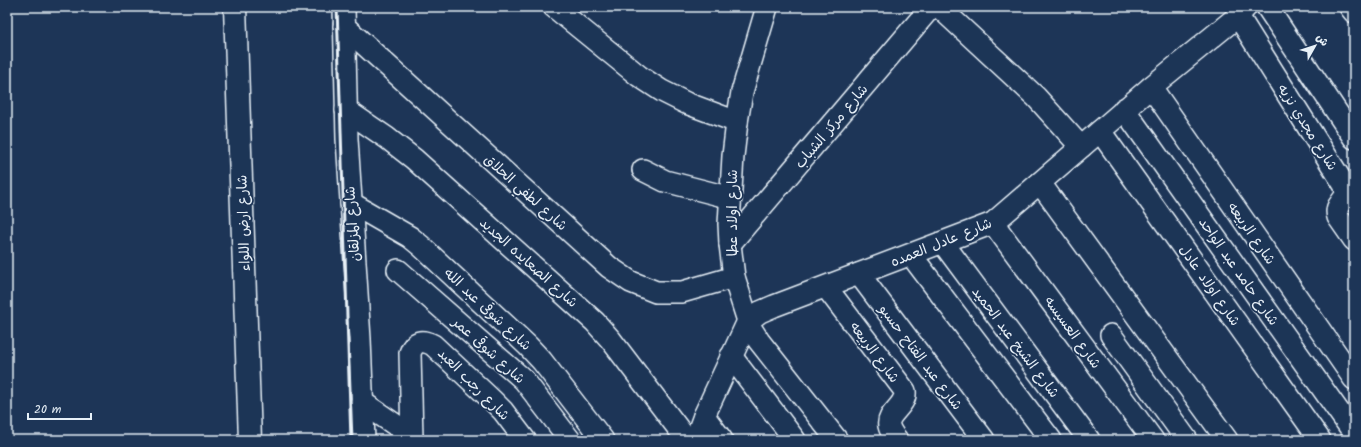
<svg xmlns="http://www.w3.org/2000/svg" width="1361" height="447" viewBox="0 0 1361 447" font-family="Kalam,'Playpen Sans Arabic',sans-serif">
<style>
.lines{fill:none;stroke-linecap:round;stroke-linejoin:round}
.street-casing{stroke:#e8f1f8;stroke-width:24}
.secondary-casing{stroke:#e8f1f8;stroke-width:25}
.street{stroke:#1d3557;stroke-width:21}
.secondary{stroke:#1d3557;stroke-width:22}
.rail{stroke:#e8f1f8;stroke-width:3}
.labels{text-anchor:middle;stroke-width:3.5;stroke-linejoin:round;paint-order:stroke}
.street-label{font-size:14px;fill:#e8f1f8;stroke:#1d3557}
</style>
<rect width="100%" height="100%" fill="#1d3557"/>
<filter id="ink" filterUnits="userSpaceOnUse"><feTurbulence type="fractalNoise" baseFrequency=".025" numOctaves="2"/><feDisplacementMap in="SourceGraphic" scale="8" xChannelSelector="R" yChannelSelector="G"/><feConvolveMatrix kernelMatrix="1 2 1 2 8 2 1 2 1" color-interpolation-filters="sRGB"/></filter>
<g filter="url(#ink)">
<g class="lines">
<g class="street-casing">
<g id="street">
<path d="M 344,7 L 347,139 L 360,339 L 364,440"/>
<path d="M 554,7 L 639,76 L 662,91 L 686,103 L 737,122"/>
<path d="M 767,7 L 742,92 L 737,122 L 733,156 L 729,224 L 730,244 L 734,277 L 748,321 L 752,330 L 759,341 L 837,440"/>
<path d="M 939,7 L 1036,97 L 1081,147"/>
<path d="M 1267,7 L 1354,138"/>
<path d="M 1350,7 L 1354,12"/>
<path d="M 1238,16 L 1345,186 C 1345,189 1346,191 1346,193 C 1344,203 1334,204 1338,217 L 1354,240"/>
<path d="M 344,26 L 609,267 L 631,282 L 656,292 L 682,292 L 734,277"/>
<path d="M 1151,87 L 1354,379"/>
<path d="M 1124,109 L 1354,433"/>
<path d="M 346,110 L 387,138 L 414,159 L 595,322 L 611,340 L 687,440"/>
<path d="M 1100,131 L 1320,440"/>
<path d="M 643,170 L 665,181 L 731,198"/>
<path d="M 1040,183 L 1227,440"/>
<path d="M 351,203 L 410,237 L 421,246 L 528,346 L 542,361 L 603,440"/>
<path d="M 993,223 L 1153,440"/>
<path d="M 943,243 L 1089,440"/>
<path d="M 730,244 L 931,7"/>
<path d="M 911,255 L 1051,440"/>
<path d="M 398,270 L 524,380 L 570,440"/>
<path d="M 859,274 L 984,440"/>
<path d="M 826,287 L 905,391 C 907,406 886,413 889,426 C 890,431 894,436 897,440"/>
<path d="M 1111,335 L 1187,440"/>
<path d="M 731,356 L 795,440"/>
<path d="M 362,402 L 400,428 L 413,440"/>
<path d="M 704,416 L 722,440"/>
<path d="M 412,439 L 410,353 C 414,341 422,339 433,345 L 492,400 L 503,411 L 525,440"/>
<path d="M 695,440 L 704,416 L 748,321 L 760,312 L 774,306 L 993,223 L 1151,87 L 1238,16 L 1246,7"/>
</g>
</g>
<g class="secondary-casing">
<path id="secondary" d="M 235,7 L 250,440"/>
</g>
<use href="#street" class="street"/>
<use href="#secondary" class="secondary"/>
<path class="rail" d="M 337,7 L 351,440"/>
</g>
</g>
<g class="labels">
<g class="street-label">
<text transform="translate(831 126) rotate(-50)" y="5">شارع مركز الشباب</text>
<text transform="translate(1308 127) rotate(58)" y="5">شارع مجدي نزيه</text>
<text transform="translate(526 192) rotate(42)" y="5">شارع لطفي الحلاق</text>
<text transform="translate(732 213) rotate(-90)" y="5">شارع اولاد عطا</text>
<text transform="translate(243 223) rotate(-92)" y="5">شارع ارض اللواء</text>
<text transform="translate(352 224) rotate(-94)" y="5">شارع المزلقان</text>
<text transform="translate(1252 233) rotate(55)" y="5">شارع الربيعه</text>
<text transform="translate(941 242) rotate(-22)" y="5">شارع عادل العمده</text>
<text transform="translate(529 262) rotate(42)" y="5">شارع الصعايده الجديد</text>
<text transform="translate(1239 271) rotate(55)" y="5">شارع حامد عبد الواحد</text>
<text transform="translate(1210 285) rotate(55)" y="5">شارع اولاد عادل</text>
<text transform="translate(488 309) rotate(43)" y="5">شارع شوقى عبد الله</text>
<text transform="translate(1073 332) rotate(54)" y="5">شارع العسيسه</text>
<text transform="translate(1016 342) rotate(53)" y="5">شارع الشيخ عبد الحميد</text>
<text transform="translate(489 350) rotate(42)" y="5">شارع شوقى عمر</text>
<text transform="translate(875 352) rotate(53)" y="5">شارع الربيعه</text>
<text transform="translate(921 357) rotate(53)" y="5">شارع عبد الفتاح حسبو</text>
<text transform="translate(474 384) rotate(45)" y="5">شارع رجب العبد</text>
</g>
</g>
<rect width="1361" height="447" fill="none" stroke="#1d3557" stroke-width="24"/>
<rect x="12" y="12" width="1337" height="423" fill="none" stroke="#e8f1f8" stroke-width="1.5" filter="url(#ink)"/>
<g transform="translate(1315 46) rotate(51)" stroke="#1d3557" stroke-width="3" paint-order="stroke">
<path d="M0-3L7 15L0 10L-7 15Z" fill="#e8f1f8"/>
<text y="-6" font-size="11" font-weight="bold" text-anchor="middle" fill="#e8f1f8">ش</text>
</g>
<path d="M28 413v6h63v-6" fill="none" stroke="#e8f1f8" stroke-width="2"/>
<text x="34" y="413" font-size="12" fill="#e8f1f8" stroke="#1d3557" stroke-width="3" paint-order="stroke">20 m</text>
</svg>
